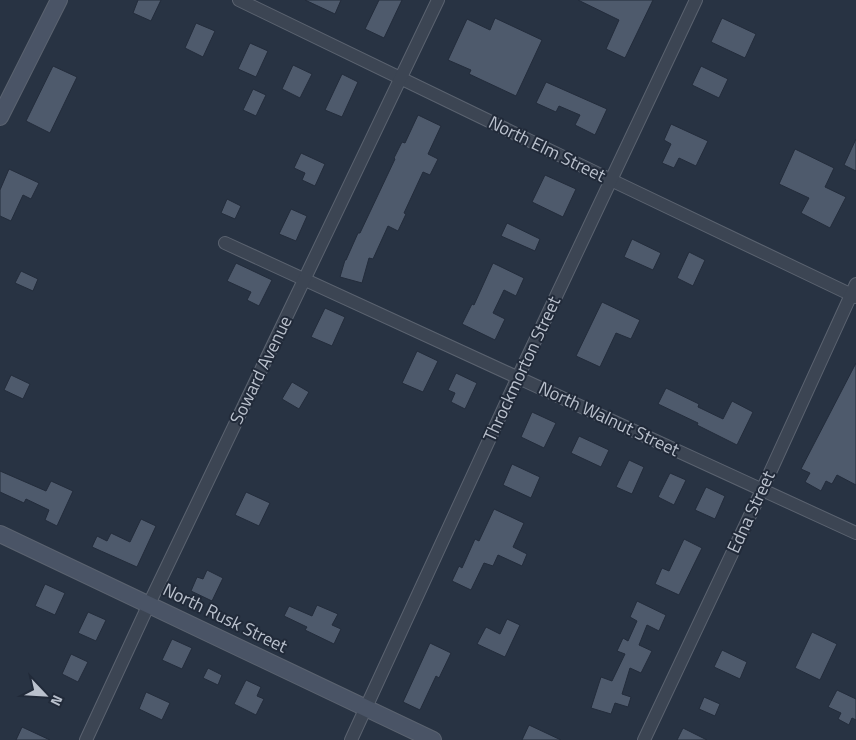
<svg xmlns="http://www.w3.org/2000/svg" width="856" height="740" viewBox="0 0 856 740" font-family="'Titillium Web',sans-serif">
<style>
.building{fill:#4e5a6c;stroke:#232c3b}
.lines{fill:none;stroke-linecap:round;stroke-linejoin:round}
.street-casing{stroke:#5b6370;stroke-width:14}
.secondary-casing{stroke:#5b6370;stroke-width:18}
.street{stroke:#3c4553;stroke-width:12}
.secondary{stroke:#4a5466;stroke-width:16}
.labels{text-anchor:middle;stroke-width:4;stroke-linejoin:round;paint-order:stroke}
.street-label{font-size:18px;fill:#bac1cd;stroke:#212a39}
</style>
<rect width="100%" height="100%" fill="#283343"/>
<g class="building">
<path d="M 138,0 L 161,0 L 151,21 L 133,13 Z"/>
<path d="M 305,0 L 341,0 L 335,14 Z"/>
<path d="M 379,0 L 402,0 L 384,38 L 365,29 Z"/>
<path d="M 578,0 L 653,0 L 625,58 L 606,49 L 619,20 Z"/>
<path d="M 495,18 L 542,40 L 516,96 L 469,74 L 471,70 L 448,60 L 467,19 L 490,30 Z"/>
<path d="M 722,18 L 756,34 L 745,58 L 711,42 Z"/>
<path d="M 196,23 L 215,31 L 203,57 L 185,48 Z"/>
<path d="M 250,43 L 268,51 L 256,77 L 238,69 Z"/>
<path d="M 293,65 L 312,74 L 300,98 L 282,89 Z"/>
<path d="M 53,66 L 77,77 L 50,133 L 26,121 Z"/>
<path d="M 701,66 L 728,79 L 719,98 L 692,85 Z"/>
<path d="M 342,74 L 358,82 L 342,117 L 325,110 Z"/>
<path d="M 546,82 L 607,109 L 595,135 L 575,125 L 580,115 L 559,106 L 556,112 L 536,103 Z"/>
<path d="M 253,89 L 266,95 L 256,116 L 243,110 Z"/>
<path d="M 418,115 L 441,126 L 428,154 L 438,159 L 430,175 L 423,172 L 404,213 L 406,214 L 398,231 L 388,226 L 373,259 L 369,258 L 362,283 L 340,277 L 345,260 L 346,260 L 358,233 L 360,233 L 395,159 L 394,158 L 402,142 L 405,143 Z"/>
<path d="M 671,124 L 708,141 L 696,166 L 679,158 L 674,168 L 662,163 L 671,144 L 664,140 Z"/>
<path d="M 856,139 L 856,171 L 844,165 Z"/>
<path d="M 795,149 L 834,168 L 825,187 L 846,197 L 830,228 L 801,213 L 809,198 L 779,184 Z"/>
<path d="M 301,153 L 325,164 L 315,186 L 302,180 L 305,173 L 294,168 Z"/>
<path d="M 9,169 L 39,183 L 31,199 L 23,195 L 11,221 L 0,216 L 0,190 Z"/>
<path d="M 545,175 L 576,189 L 563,217 L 532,202 Z"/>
<path d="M 227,199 L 241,206 L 235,219 L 221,213 Z"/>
<path d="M 291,209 L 307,216 L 296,241 L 279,234 Z"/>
<path d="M 507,223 L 540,239 L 535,251 L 501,236 Z"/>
<path d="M 632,239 L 661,253 L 653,270 L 624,257 Z"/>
<path d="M 689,252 L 705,260 L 693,286 L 677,278 Z"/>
<path d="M 236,263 L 272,280 L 259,306 L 247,300 L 251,292 L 227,281 Z"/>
<path d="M 493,263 L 524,278 L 516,296 L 504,290 L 493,313 L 505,319 L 495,340 L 462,324 L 472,304 L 474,305 Z"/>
<path d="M 21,271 L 38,279 L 33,291 L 15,283 Z"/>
<path d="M 602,302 L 640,320 L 631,339 L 616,333 L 600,367 L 576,356 Z"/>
<path d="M 325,308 L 345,317 L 332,346 L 311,337 Z"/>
<path d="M 417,351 L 438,361 L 423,392 L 402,383 Z"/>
<path d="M 856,363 L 856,485 L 837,475 L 832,484 L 826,481 L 821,491 L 805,482 L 810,473 L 801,469 Z"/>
<path d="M 456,373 L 477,383 L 465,409 L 451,402 L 455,393 L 448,390 Z"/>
<path d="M 11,375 L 30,384 L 23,399 L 4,390 Z"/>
<path d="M 292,382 L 309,392 L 299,409 L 282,399 Z"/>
<path d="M 666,388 L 699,404 L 698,407 L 723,419 L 732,401 L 753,412 L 737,445 L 697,425 L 698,423 L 658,404 Z"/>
<path d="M 532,412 L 556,423 L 544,448 L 521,437 Z"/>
<path d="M 579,436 L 609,450 L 601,467 L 571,453 Z"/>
<path d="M 629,460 L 644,467 L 632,494 L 616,487 Z"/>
<path d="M 512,464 L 540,477 L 531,498 L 503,485 Z"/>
<path d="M 0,471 L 46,491 L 51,481 L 73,491 L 57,526 L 45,520 L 49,510 L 26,499 L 24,503 L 0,492 Z"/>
<path d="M 670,473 L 686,480 L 674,505 L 658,497 Z"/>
<path d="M 706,487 L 725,496 L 715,519 L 695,510 Z"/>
<path d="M 246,492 L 270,503 L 259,526 L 235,515 Z"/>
<path d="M 494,509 L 524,523 L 513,547 L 527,554 L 522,566 L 498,555 L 493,566 L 484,563 L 471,590 L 452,581 L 459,566 L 462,568 L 475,539 L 479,541 Z"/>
<path d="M 141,519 L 156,526 L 137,567 L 92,547 L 97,536 L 107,541 L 111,533 L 130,542 Z"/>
<path d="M 684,539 L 702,548 L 679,595 L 655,584 L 662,568 L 669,571 Z"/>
<path d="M 207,570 L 223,578 L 212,601 L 191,591 L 197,577 L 203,579 Z"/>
<path d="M 45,584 L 65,593 L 55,615 L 35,606 Z"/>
<path d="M 637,601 L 666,615 L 659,631 L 647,625 L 639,645 L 652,651 L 641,673 L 630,668 L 622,694 L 631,697 L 628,707 L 615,703 L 611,714 L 591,708 L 601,677 L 612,681 L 625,654 L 617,651 L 623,638 L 628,641 L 637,621 L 630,617 Z"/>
<path d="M 317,605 L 338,614 L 332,625 L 341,629 L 334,644 L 305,630 L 307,627 L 284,616 L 289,606 L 312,616 Z"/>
<path d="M 88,612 L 106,620 L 96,641 L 78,633 Z"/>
<path d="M 507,619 L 520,625 L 505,657 L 477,644 L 486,627 L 500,634 Z"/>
<path d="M 812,632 L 837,644 L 820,680 L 795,668 Z"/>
<path d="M 172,639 L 192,648 L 182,669 L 162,660 Z"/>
<path d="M 430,643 L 451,653 L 439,678 L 436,676 L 420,710 L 403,702 Z"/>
<path d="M 722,650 L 747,662 L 740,679 L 714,667 Z"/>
<path d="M 71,654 L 88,662 L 78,682 L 62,674 Z"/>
<path d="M 208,668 L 222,675 L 218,685 L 203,678 Z"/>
<path d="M 246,680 L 261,687 L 257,696 L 264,699 L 256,715 L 234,704 Z"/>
<path d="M 837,690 L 856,699 L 856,720 L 852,718 L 849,725 L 838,719 L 841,713 L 828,707 Z"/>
<path d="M 146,692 L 170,703 L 162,720 L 139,709 Z"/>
<path d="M 704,697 L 720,704 L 715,716 L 699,709 Z"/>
<path d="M 529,725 L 561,740 L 522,740 Z"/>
<path d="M 22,727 L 50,740 L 16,740 Z"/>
<path d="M 683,728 L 707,740 L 677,740 Z"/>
</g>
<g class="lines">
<g class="street-casing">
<g id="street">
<path d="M 239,0 L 611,180 L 856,297"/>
<path d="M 225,243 L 856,533"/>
<path d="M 86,740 L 149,604 L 438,0"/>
<path d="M 351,740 L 518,377 L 696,0"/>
<path d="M 644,740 L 762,490 L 856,284"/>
</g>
</g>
<g class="secondary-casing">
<g id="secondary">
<path d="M 0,117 L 59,0"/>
<path d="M 0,534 L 433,740"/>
</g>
</g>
<use href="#street" class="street"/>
<use href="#secondary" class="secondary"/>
</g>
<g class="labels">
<g class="street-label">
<text transform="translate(547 149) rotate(26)" y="6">North Elm Street</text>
<text transform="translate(522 369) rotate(-65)" y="6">Throckmorton Street</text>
<text transform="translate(261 370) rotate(-64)" y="6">Soward Avenue</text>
<text transform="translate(609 419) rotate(25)" y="6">North Walnut Street</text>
<text transform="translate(751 512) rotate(-65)" y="6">Edna Street</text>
<text transform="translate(225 618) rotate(26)" y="6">North Rusk Street</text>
</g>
</g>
<g transform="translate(45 695) rotate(115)" stroke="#212a39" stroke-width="4" paint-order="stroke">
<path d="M0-4L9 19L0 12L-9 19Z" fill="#bac1cd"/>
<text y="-8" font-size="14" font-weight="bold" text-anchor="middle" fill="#bac1cd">N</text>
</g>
</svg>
